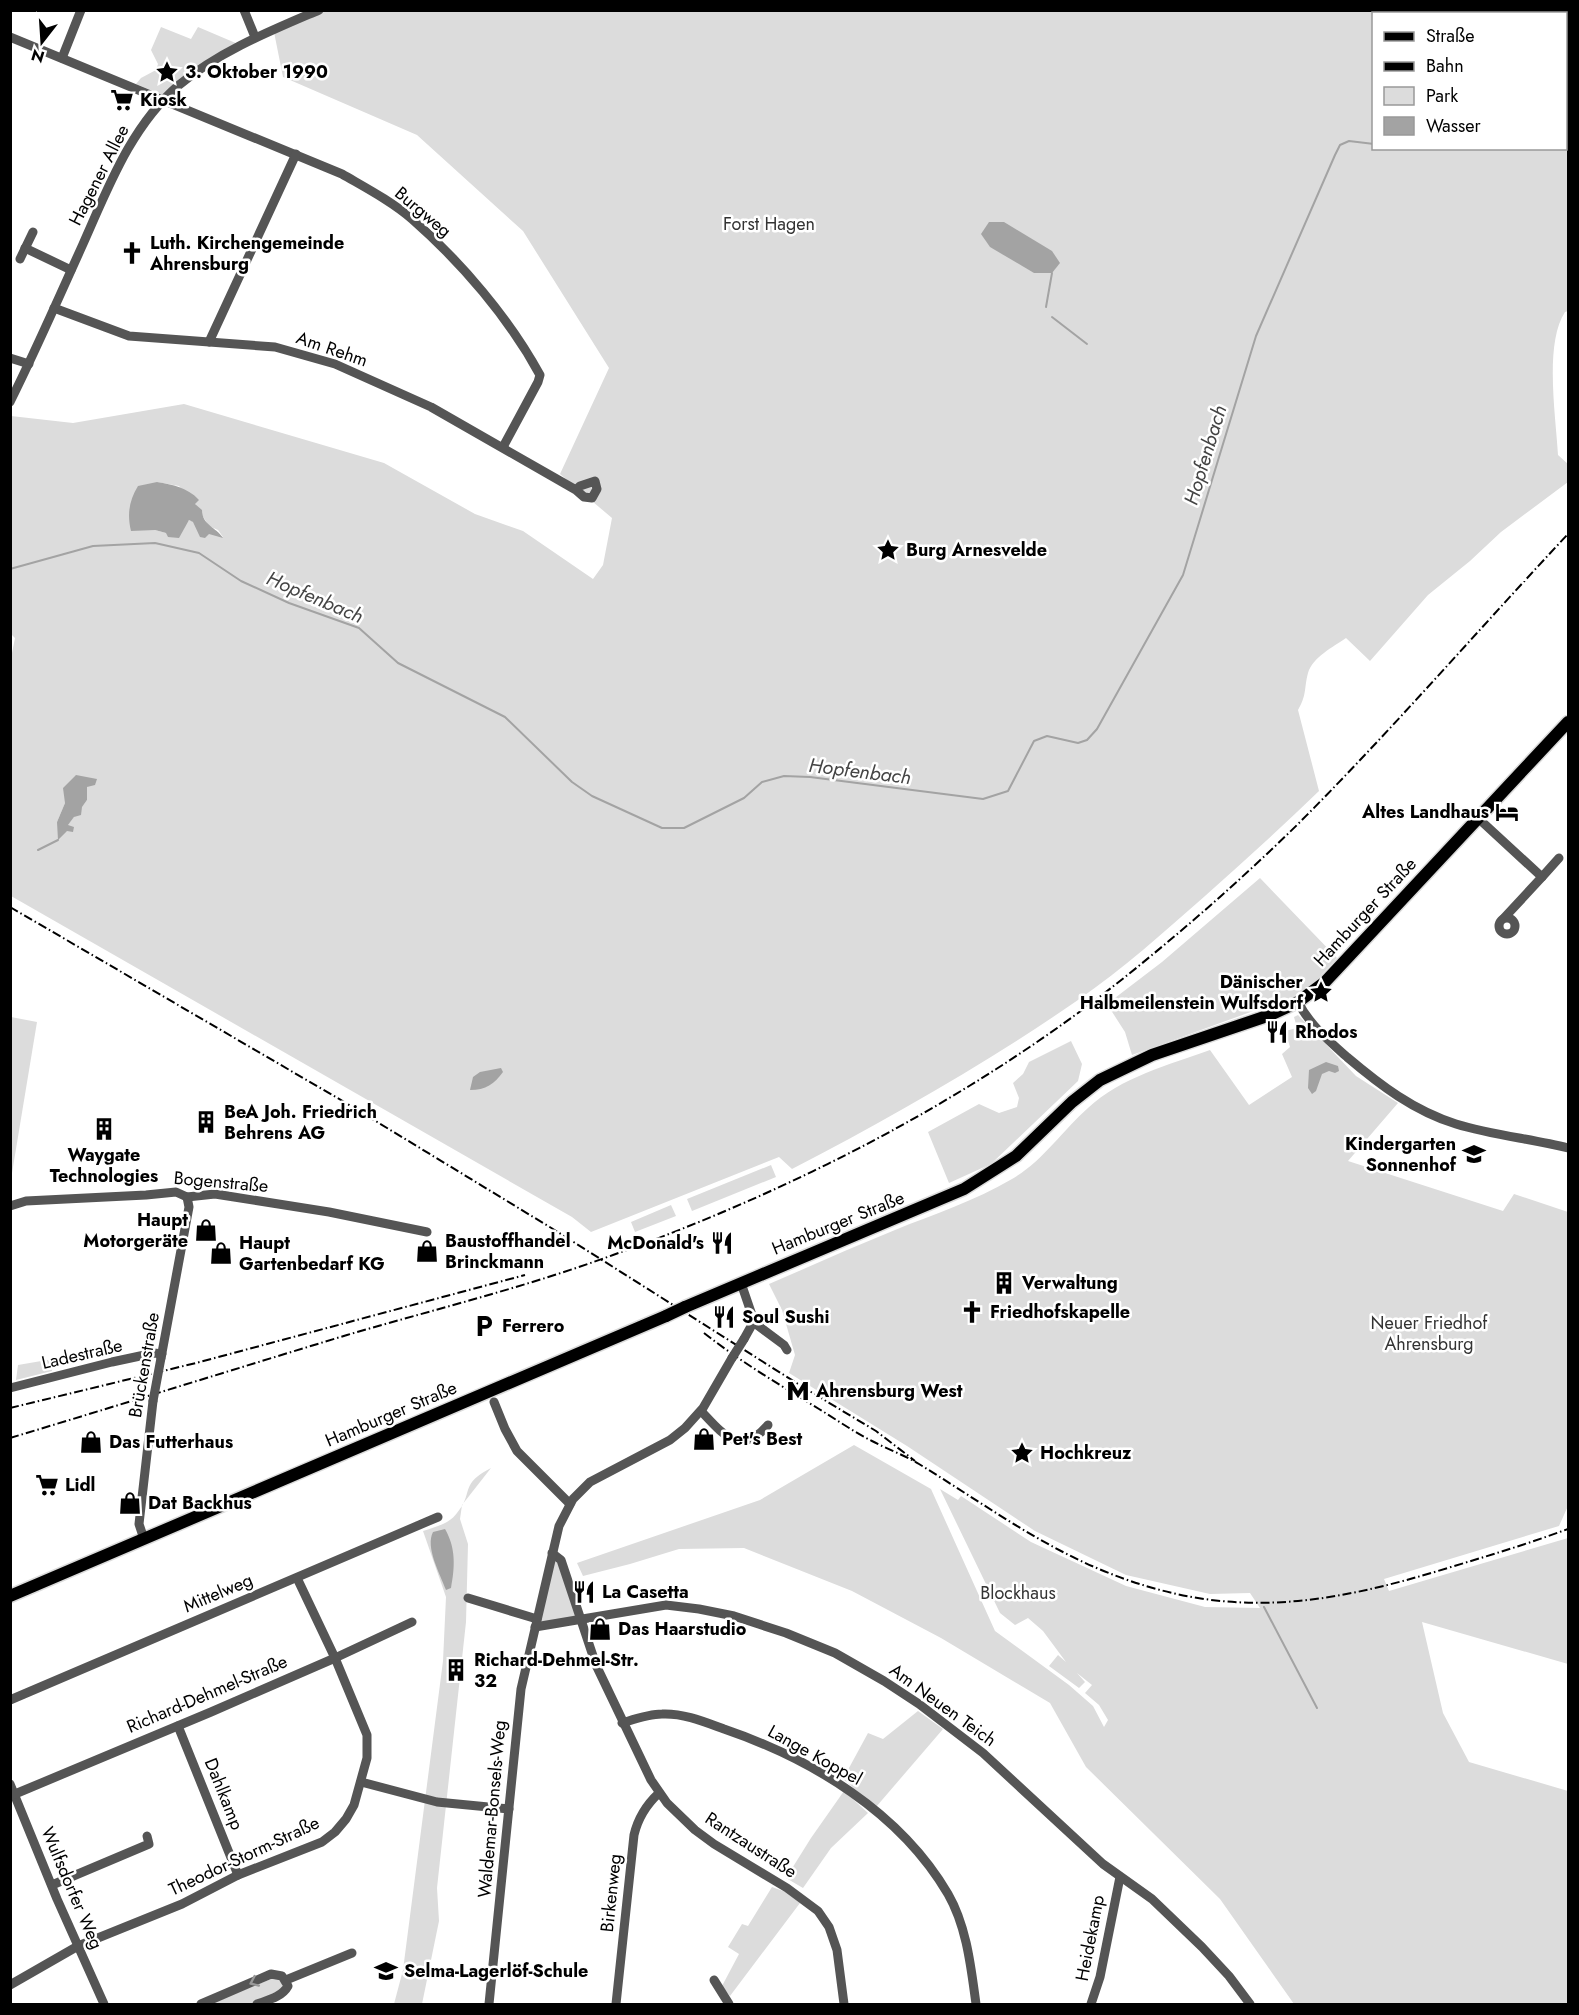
<svg xmlns="http://www.w3.org/2000/svg" width="1579" height="2015" viewBox="0 0 1579 2015" font-family="Jost,sans-serif">
<style>
.green{fill:#dcdcdc;fill-rule:evenodd}
.water{fill:#a3a3a3}
.lines{fill:none;stroke-linecap:round;stroke-linejoin:round}
.stream{stroke:#a3a3a3;stroke-width:2}
.major-casing{stroke:#dbdbdb;stroke-width:15}
.minor{stroke:#555;stroke-width:9}
.major{stroke:#000;stroke-width:12}
.rail{stroke:#000;stroke-width:2;stroke-dasharray:9 3 1.5 3;stroke-linecap:butt}
.major-bridge-casing{stroke:#dbdbdb;stroke-width:15;stroke-linecap:butt}
.minor-bridge{stroke:#555;stroke-width:9}
.major-bridge{stroke:#000;stroke-width:12}
.oneway{stroke:#999}
.labels{text-anchor:middle;stroke-width:5;stroke-linejoin:round;paint-order:stroke}
.poi-label{font-size:18px;font-weight:bold;fill:#000;stroke:#fff;text-anchor:start}
.street-label{font-size:18px;fill:#000;stroke:#fff}
.park-label{font-size:18px;fill:#333;stroke:#fff}
.water-label{font-size:20px;font-style:italic;fill:#444;stroke:#fff}
</style>
<rect width="100%" height="100%" fill="#fff"/>
<g class="green">
<path d="M 310,11 L 1568,11 L 1568,311 L 1565,312 C 1544,344 1556,417 1558,455 L 1568,464 L 1568,482 L 1501,532 L 1470,561 L 1428,595 L 1370,661 L 1346,638 C 1333,647 1313,657 1308,673 C 1304,688 1307,695 1298,710 L 1319,791 C 1282,827 1244,861 1205,896 C 1164,932 1123,969 1078,1000 C 987,1063 890,1118 792,1169 L 779,1157 L 591,1232 L 572,1217 L 11,896 L 10,663 L 15,638 L 10,633 L 11,416 L 73,423 L 184,404 L 384,463 L 475,514 L 523,531 L 593,579 L 603,565 L 612,518 L 560,474 L 609,368 L 523,231 L 417,135 L 283,77 L 274,32 ZM 1374,14 L 1566,14 L 1566,148 L 1374,148 ZM 157,482 L 179,486 L 195,504 L 209,526 L 218,530 L 223,537 C 207,534 202,524 189,520 L 183,528 L 166,533 L 155,530 ZM 97,779 L 87,787 L 87,800 L 67,826 L 57,822 L 65,803 Z"/>
<path d="M 161,27 L 191,39 L 198,27 L 238,44 L 163,95 L 136,84 L 141,78 L 156,70 L 158,64 L 151,50 Z"/>
<path d="M 1260,878 L 1337,958 L 1314,983 L 1292,997 L 1132,1055 L 1125,1032 L 1107,1004 L 1162,962 Z"/>
<path d="M 1298,1015 L 1356,1076 L 1398,1103 L 1348,1161 L 1503,1211 L 1514,1194 L 1568,1212 L 1568,1506 L 1559,1526 L 1384,1579 L 1389,1591 L 1568,1538 L 1568,1664 L 1422,1622 L 1443,1713 L 1469,1762 L 1568,1791 L 1568,2004 L 1294,2004 L 1220,1899 L 1086,1767 L 1050,1703 L 941,1638 L 852,1591 L 744,1548 L 679,1549 L 630,1564 L 583,1576 L 577,1563 L 760,1500 L 854,1445 L 931,1489 L 995,1631 L 1069,1685 L 1093,1706 L 1104,1727 L 1108,1720 L 1099,1705 L 1085,1693 L 1092,1685 L 1077,1673 L 1085,1682 L 1079,1688 L 1049,1666 L 1058,1655 L 1066,1662 L 1043,1631 L 1028,1618 L 1015,1625 L 1000,1613 L 940,1489 L 958,1500 L 961,1496 L 1031,1542 L 1126,1586 L 1205,1607 L 1260,1608 L 1250,1593 L 1210,1594 L 1126,1575 L 1035,1531 L 907,1446 L 789,1373 L 795,1355 L 782,1310 L 769,1284 C 811,1266 853,1247 895,1230 C 934,1214 975,1201 1012,1179 C 1042,1162 1062,1131 1088,1108 C 1121,1077 1169,1065 1210,1050 L 1249,1105 L 1292,1077 L 1282,1054 L 1290,1047 L 1285,1031 L 1297,1028 L 1294,1017 Z"/>
<path d="M 11,1017 L 37,1022 L 11,1179 L 10,1017 Z"/>
<path d="M 1071,1041 L 1082,1064 L 1078,1081 L 991,1164 L 949,1183 L 928,1132 L 979,1104 L 999,1113 L 1017,1107 L 1019,1098 L 1013,1083 L 1023,1074 L 1029,1062 Z"/>
<path d="M 771,1165 L 776,1177 L 692,1211 L 687,1199 Z"/>
<path d="M 671,1205 L 676,1216 L 635,1232 L 631,1222 Z"/>
<path d="M 53,1359 L 52,1371 L 16,1380 L 18,1365 Z"/>
<path d="M 491,1468 L 462,1505 L 460,1519 L 468,1544 L 466,1622 L 437,1888 L 439,1921 L 422,2004 L 394,2004 L 403,1970 L 443,1661 L 446,1597 L 423,1531 C 435,1527 449,1524 457,1513 C 474,1493 459,1484 491,1468 Z"/>
<path d="M 553,1556 L 558,1558 L 578,1618 L 539,1624 Z"/>
<path d="M 918,1711 L 943,1729 L 876,1807 L 843,1779 L 868,1733 L 883,1739 Z"/>
<path d="M 844,1791 L 868,1813 L 831,1848 L 803,1888 L 786,1878 L 811,1838 Z"/>
<path d="M 772,1887 L 786,1892 L 800,1903 L 730,1996 L 722,1986 L 739,1954 L 728,1947 L 742,1924 L 748,1926 Z"/>
<path d="M 276,1977 L 283,1984 L 281,1991 L 250,2004 L 209,2004 Z"/>
</g>
<g class="water">
<path d="M 989,222 L 1004,222 L 1052,251 L 1060,263 L 1052,273 L 1034,273 L 990,247 L 981,234 Z"/>
<path d="M 157,482 C 173,485 187,487 199,500 L 195,504 L 202,510 C 202,525 216,527 223,538 L 209,534 L 205,538 L 200,537 L 193,522 L 189,520 L 179,538 L 168,537 L 166,533 L 155,530 L 131,531 C 127,514 129,501 138,486 Z"/>
<path d="M 76,775 L 97,779 L 95,785 L 87,787 L 87,800 L 82,807 L 81,815 L 74,817 L 68,825 L 74,827 L 73,832 L 67,831 L 58,840 L 57,822 L 65,803 L 63,788 Z"/>
<path d="M 1326,1062 L 1338,1066 L 1339,1071 L 1335,1073 L 1329,1071 L 1322,1074 L 1316,1091 L 1312,1094 L 1308,1088 L 1309,1070 Z"/>
<path d="M 501,1068 L 503,1072 C 494,1084 486,1090 470,1090 L 473,1077 L 480,1072 Z"/>
<path d="M 445,1529 C 456,1548 455,1567 451,1588 L 446,1590 C 440,1574 425,1547 433,1532 Z"/>
</g>
<g class="lines">
<g class="stream">
<path d="M 1487,14 L 1489,10"/>
<path d="M 1046,307 L 1052,273"/>
<path d="M 1052,317 L 1087,344"/>
<path d="M 10,569 L 93,546 L 155,543 L 199,553 L 241,581 L 289,603 L 359,628 L 398,663 L 505,717 L 572,782 L 592,796 L 662,828 L 684,828 L 744,798 L 762,782 L 784,776 L 810,777 L 983,799 L 1008,791 L 1034,741 L 1047,736 L 1078,743 L 1087,740 L 1097,729 L 1183,575 L 1256,336 L 1335,155 L 1340,145 L 1349,141 L 1374,144"/>
<path d="M 38,850 L 58,840"/>
<path d="M 1264,1607 L 1317,1708"/>
</g>
<g class="major-casing">
<g id="major">
<path d="M 685,1307 L 964,1189 L 1016,1156 L 1072,1102 L 1100,1080 L 1152,1055 L 1270,1015 L 1298,1002 L 1325,982 L 1568,722"/>
<path d="M 10,1596 L 666,1316"/>
</g>
</g>
<g class="minor">
<path d="M 244,10 L 255,37"/>
<path d="M 10,37 L 342,174 C 366,188 391,201 412,219 C 461,262 509,318 540,375 L 538,382 L 503,447"/>
<path d="M 62,58 L 81,10"/>
<path d="M 25,248 L 71,270"/>
<path d="M 20,259 L 33,232"/>
<path d="M 54,308 L 129,336 L 275,347 L 335,364 L 431,407 L 576,490 L 584,497 L 592,498 L 597,489 L 595,481 L 580,486 L 576,490"/>
<path d="M 209,342 L 296,154"/>
<path d="M 10,358 L 29,364"/>
<path d="M 10,402 C 36,350 59,297 83,244 C 108,188 131,126 179,85 C 220,51 270,31 319,10"/>
<path d="M 1479,819 L 1542,877 L 1504,918"/>
<path d="M 1542,877 L 1559,858"/>
<circle cx="1507" cy="926" r="8"/>
<path d="M 1298,1002 C 1309,1024 1329,1041 1347,1057 C 1380,1085 1414,1111 1456,1124 C 1492,1135 1532,1139 1568,1148"/>
<path d="M 10,1206 L 26,1201 L 146,1195 L 176,1192 L 187,1197 L 215,1194 L 329,1212 L 427,1232"/>
<path d="M 741,1283 L 754,1321 L 744,1339"/>
<path d="M 753,1322 L 784,1345 L 787,1350"/>
<path d="M 161,1358 L 189,1207 L 187,1197"/>
<path d="M 10,1388 L 112,1362 L 154,1353 L 162,1354"/>
<path d="M 494,1402 L 505,1429 L 517,1451 L 570,1504"/>
<path d="M 701,1411 C 722,1433 740,1458 768,1425"/>
<path d="M 144,1539 L 139,1524 L 153,1401"/>
<path d="M 552,1553 L 561,1560 L 596,1665 L 651,1780 L 667,1803 L 695,1830 L 714,1844 L 787,1888 L 818,1911 L 829,1927 L 837,1950 L 844,2004"/>
<path d="M 468,1598 L 537,1619"/>
<path d="M 535,1627 L 666,1605 L 699,1609 L 734,1616 L 786,1633 L 835,1653 L 884,1681 L 919,1704 L 983,1753 L 1103,1864 L 1152,1899 L 1202,1947 L 1229,1976 L 1250,2004"/>
<path d="M 10,1700 L 438,1517"/>
<path d="M 622,1723 C 635,1719 649,1714 662,1714 C 684,1713 705,1722 724,1729 C 812,1759 900,1812 948,1894 C 967,1927 971,1968 976,2004"/>
<path d="M 178,1726 L 238,1875"/>
<path d="M 361,1782 L 437,1802 L 509,1809"/>
<path d="M 10,1784 L 57,1899 L 104,2004"/>
<path d="M 15,1794 L 211,1712 L 335,1658 L 412,1622"/>
<path d="M 52,1885 L 149,1844 L 147,1836"/>
<path d="M 286,1980 L 352,1953"/>
<path d="M 714,1980 L 729,2004"/>
<path d="M 10,1985 L 78,1946 L 182,1904 L 238,1875 L 322,1842 L 335,1832 L 346,1819 L 354,1805 L 367,1758 L 367,1735 L 335,1658 L 297,1578"/>
<path d="M 201,2004 L 271,1974 L 282,1976 L 288,1986 C 282,1997 268,2000 257,2004"/>
<path d="M 489,2004 L 521,1689 L 559,1526 L 573,1499 L 590,1482 L 670,1440 L 685,1428 L 703,1408 L 732,1358"/>
<path d="M 616,2004 L 634,1835 C 638,1818 646,1805 659,1793"/>
<path d="M 1091,2004 L 1100,1977 L 1120,1877"/>
</g>
<use href="#major" class="major"/>
<g class="rail">
<path d="M 10,907 L 346,1103 L 553,1229 L 806,1389 L 876,1431 L 915,1461"/>
<path d="M 704,1333 C 741,1362 780,1385 819,1409 C 837,1420 854,1432 872,1441 C 887,1449 904,1455 919,1464 C 978,1500 1035,1542 1099,1569 C 1225,1622 1325,1606 1451,1567 C 1491,1555 1530,1543 1568,1529"/>
<path d="M 10,1408 L 196,1363 L 525,1275"/>
<path d="M 10,1438 C 123,1404 235,1369 347,1335 C 436,1309 526,1287 613,1255 C 807,1185 993,1088 1152,955 C 1202,914 1251,870 1297,825 C 1391,731 1478,630 1568,534"/>
</g>
<g class="major-bridge-casing">
<path id="major-bridge" d="M 666,1316 L 685,1307"/>
</g>
<g class="minor-bridge">
<path d="M 732,1358 L 744,1339"/>
<path d="M 153,1401 L 161,1358"/>
</g>
<use href="#major-bridge" class="major-bridge"/>
</g>
<defs><path id="oneway-chevron" d="M-2-3.5L2.5 0L-2 3.5" fill="none" stroke-width="1.6" stroke-linecap="round" stroke-linejoin="round" transform="scale(1.5)"/></defs>
<use class="oneway" href="#oneway-chevron" transform="translate(254 1982) rotate(156)"/>
<defs>
<g id="sight-bare" transform="scale(1.8)"><path d="M0-6L1.8-2.2L6-1.7L2.9 1.2L3.7 5.4L0 3.3L-3.7 5.4L-2.9 1.2L-6-1.7L-1.8-2.2Z" fill="#000" stroke="#fff" stroke-width="2.5" paint-order="stroke"/></g>
<g id="supermarket-bare" transform="scale(1.8)"><path d="M-6-5.5h2.5l.6 2H6L4.5 2H-2.5L-4.4-4H-6ZM-1.5 3.2a1.3 1.3 0 1 0 .1 0ZM3 3.2a1.3 1.3 0 1 0 .1 0Z" fill="#000" stroke="#fff" stroke-width="2.5" paint-order="stroke"/></g>
<g id="church-bare" transform="scale(1.8)"><path d="M-1.2-6h2.4v3.5h3.3v2.4h-3.3V6h-2.4V-.1h-3.3v-2.4h3.3Z" fill="#000" stroke="#fff" stroke-width="2.5" paint-order="stroke"/></g>
<g id="hotel-bare" transform="scale(1.8)"><path d="M-6-4.5h1.5V1H6V5H4.5V3h-9V5H-6ZM-4 0a1.8 1.8 0 1 1 3.6 0ZM.5 0V-2.5h3Q6-2.5 6 0Z" fill="#000" stroke="#fff" stroke-width="2.5" paint-order="stroke"/></g>
<g id="restaurant-bare" transform="scale(1.8)"><path d="M-5-6h1v4h1v-4h1v4h1v-4h1v5L-1.5 .5V6h-2V.5L-5-1ZM5-6V6H3V1.5H1.5Q1.5-4 5-6Z" fill="#000" stroke="#fff" stroke-width="2.5" paint-order="stroke"/></g>
<g id="building-bare" transform="scale(1.8)"><path d="M-4-6H4V6H1V3H-1V6H-4ZM-2.5-4.3h1.7v1.8h-1.7ZM.8-4.3h1.7v1.8H.8ZM-2.5-1h1.7V.8h-1.7ZM.8-1h1.7V.8H.8Z" fill="#000" stroke="#fff" stroke-width="2.5" paint-order="stroke"/></g>
<g id="school-bare" transform="scale(1.8)"><path d="M0-5L7-2L0 1L-7-2ZM-4 1L0 2.5L4 1V4Q0 6-4 4Z" fill="#000" stroke="#fff" stroke-width="2.5" paint-order="stroke"/></g>
<g id="shop-bare" transform="scale(1.8)"><path d="M-5-2.5h2.3a2.7 3.5 0 0 1 5.4 0H5L5.5 6h-11ZM-1.5-2.5h3a1.5 2.3 0 0 0-3 0Z" fill="#000" stroke="#fff" stroke-width="2.5" paint-order="stroke"/></g>
<g id="parking-bare" transform="scale(1.8)"><path d="M-3.5-5.5H1a3.5 3.5 0 0 1 0 7H-1V5.5H-3.5ZM-1-3.4V-.6H.8a1.4 1.4 0 0 0 0-2.8Z" fill="#000" stroke="#fff" stroke-width="2.5" paint-order="stroke"/></g>
<g id="metro-bare" transform="scale(1.8)"><path d="M-5.5 5V-5H-3L0 0L3-5H5.5V5H3V-.5L0 4L-3-.5V5Z" fill="#000" stroke="#fff" stroke-width="2.5" paint-order="stroke"/></g>
</defs>
<g fill-rule="evenodd">
<use href="#sight-bare" x="167" y="72"/>
<use href="#supermarket-bare" x="122" y="100"/>
<use href="#church-bare" x="132" y="253"/>
<use href="#sight-bare" x="888" y="550"/>
<use href="#hotel-bare" x="1507" y="812"/>
<use href="#sight-bare" x="1321" y="992"/>
<use href="#restaurant-bare" x="1277" y="1032"/>
<use href="#building-bare" x="206" y="1122"/>
<use href="#building-bare" x="104" y="1129"/>
<use href="#school-bare" x="1474" y="1154"/>
<use href="#shop-bare" x="206" y="1230"/>
<use href="#restaurant-bare" x="722" y="1243"/>
<use href="#shop-bare" x="427" y="1251"/>
<use href="#shop-bare" x="221" y="1253"/>
<use href="#building-bare" x="1004" y="1283"/>
<use href="#church-bare" x="972" y="1312"/>
<use href="#restaurant-bare" x="724" y="1317"/>
<use href="#parking-bare" x="484" y="1326"/>
<use href="#metro-bare" x="798" y="1391"/>
<use href="#shop-bare" x="704" y="1439"/>
<use href="#shop-bare" x="91" y="1442"/>
<use href="#sight-bare" x="1022" y="1453"/>
<use href="#supermarket-bare" x="47" y="1485"/>
<use href="#shop-bare" x="130" y="1503"/>
<use href="#restaurant-bare" x="584" y="1592"/>
<use href="#shop-bare" x="600" y="1629"/>
<use href="#building-bare" x="456" y="1670"/>
<use href="#school-bare" x="386" y="1971"/>
</g>
<g class="labels">
<g class="poi-label">
<text x="185" y="78">3. Oktober 1990</text>
<text x="140" y="106">Kiosk</text>
<text x="150" y="249">Luth. Kirchengemeinde<tspan x="150" dy="21">Ahrensburg</tspan></text>
<text x="906" y="556">Burg Arnesvelde</text>
<text x="1489" y="818" text-anchor="end">Altes Landhaus</text>
<text x="1303" y="988" text-anchor="end">Dänischer<tspan x="1303" dy="21">Halbmeilenstein Wulfsdorf</tspan></text>
<text x="1295" y="1038">Rhodos</text>
<text x="224" y="1118">BeA Joh. Friedrich<tspan x="224" dy="21">Behrens AG</tspan></text>
<text x="1456" y="1150" text-anchor="end">Kindergarten<tspan x="1456" dy="21">Sonnenhof</tspan></text>
<text x="104" y="1161" text-anchor="middle">Waygate<tspan x="104" dy="21">Technologies</tspan></text>
<text x="188" y="1226" text-anchor="end">Haupt<tspan x="188" dy="21">Motorgeräte</tspan></text>
<text x="445" y="1247">Baustoffhandel<tspan x="445" dy="21">Brinckmann</tspan></text>
<text x="239" y="1249">Haupt<tspan x="239" dy="21">Gartenbedarf KG</tspan></text>
<text x="704" y="1249" text-anchor="end">McDonald's</text>
<text x="1022" y="1289">Verwaltung</text>
<text x="990" y="1318">Friedhofskapelle</text>
<text x="742" y="1323">Soul Sushi</text>
<text x="502" y="1332">Ferrero</text>
<text x="816" y="1397">Ahrensburg West</text>
<text x="722" y="1445">Pet's Best</text>
<text x="109" y="1448">Das Futterhaus</text>
<text x="1040" y="1459">Hochkreuz</text>
<text x="65" y="1491">Lidl</text>
<text x="148" y="1509">Dat Backhus</text>
<text x="602" y="1598">La Casetta</text>
<text x="618" y="1635">Das Haarstudio</text>
<text x="474" y="1666">Richard-Dehmel-Str.<tspan x="474" dy="21">32</tspan></text>
<text x="404" y="1977">Selma-Lagerlöf-Schule</text>
</g>
<g class="street-label">
<text transform="translate(99 175) rotate(-63)" y="6">Hagener Allee</text>
<text transform="translate(423 212) rotate(40)" y="6">Burgweg</text>
<text transform="translate(332 349) rotate(19)" y="6">Am Rehm</text>
<text transform="translate(1365 912) rotate(-47)" y="6">Hamburger Straße</text>
<text transform="translate(221 1182) rotate(5)" y="6">Bogenstraße</text>
<text transform="translate(838 1223) rotate(-22)" y="6">Hamburger Straße</text>
<text transform="translate(82 1354) rotate(-13)" y="6">Ladestraße</text>
<text transform="translate(144 1365) rotate(-80)" y="6">Brückenstraße</text>
<text transform="translate(391 1414) rotate(-23)" y="6">Hamburger Straße</text>
<text transform="translate(218 1593) rotate(-23)" y="6">Mittelweg</text>
<text transform="translate(207 1694) rotate(-23)" y="6">Richard-Dehmel-Straße</text>
<text transform="translate(943 1705) rotate(36)" y="6">Am Neuen Teich</text>
<text transform="translate(815 1755) rotate(29)" y="6">Lange Koppel</text>
<text transform="translate(224 1794) rotate(68)" y="6">Dahlkamp</text>
<text transform="translate(492 1809) rotate(-85)" y="6">Waldemar-Bonsels-Weg</text>
<text transform="translate(751 1845) rotate(33)" y="6">Rantzaustraße</text>
<text transform="translate(244 1856) rotate(-25)" y="6">Theodor-Storm-Straße</text>
<text transform="translate(72 1888) rotate(67)" y="6">Wulfsdorfer Weg</text>
<text transform="translate(611 1893) rotate(-84)" y="6">Birkenweg</text>
<text transform="translate(1090 1938) rotate(-79)" y="6">Heidekamp</text>
</g>
<g class="park-label">
<text x="769" y="230">Forst Hagen</text>
<text x="1429" y="1329">Neuer Friedhof<tspan x="1429" dy="21">Ahrensburg</tspan></text>
<text x="1018" y="1599">Blockhaus</text>
</g>
<g class="water-label">
<text transform="translate(1205 455) rotate(-73)" y="7">Hopfenbach</text>
<text transform="translate(315 597) rotate(23)" y="7">Hopfenbach</text>
<text transform="translate(860 771) rotate(7)" y="7">Hopfenbach</text>
</g>
</g>
<rect width="1579" height="2015" fill="none" stroke="#000000" stroke-width="24"/>
<rect x="1372" y="12" width="195" height="138" fill="#ffffff" stroke="#999999" stroke-width="1.5"/>
<rect x="1384" y="32" width="30" height="9" fill="#000000" stroke="#999999" stroke-width="1.5"/>
<text x="1426" y="42" font-size="18" fill="#000000">Straße</text>
<rect x="1384" y="62" width="30" height="9" fill="#000000" stroke="#999999" stroke-width="1.5"/>
<text x="1426" y="72" font-size="18" fill="#000000">Bahn</text>
<rect x="1384" y="87" width="30" height="18" fill="#dcdcdc" stroke="#999999" stroke-width="1.5"/>
<text x="1426" y="102" font-size="18" fill="#000000">Park</text>
<rect x="1384" y="117" width="30" height="18" fill="#a3a3a3" stroke="#999999" stroke-width="1.5"/>
<text x="1426" y="132" font-size="18" fill="#000000">Wasser</text>
<g transform="translate(42 42) rotate(197)" stroke="#ffffff" stroke-width="4.5" paint-order="stroke">
<path d="M0-4.5L10 22L0 15L-10 22Z" fill="#000000"/>
<text y="-9" font-size="16" font-weight="bold" text-anchor="middle" fill="#000000">N</text>
</g>
</svg>
